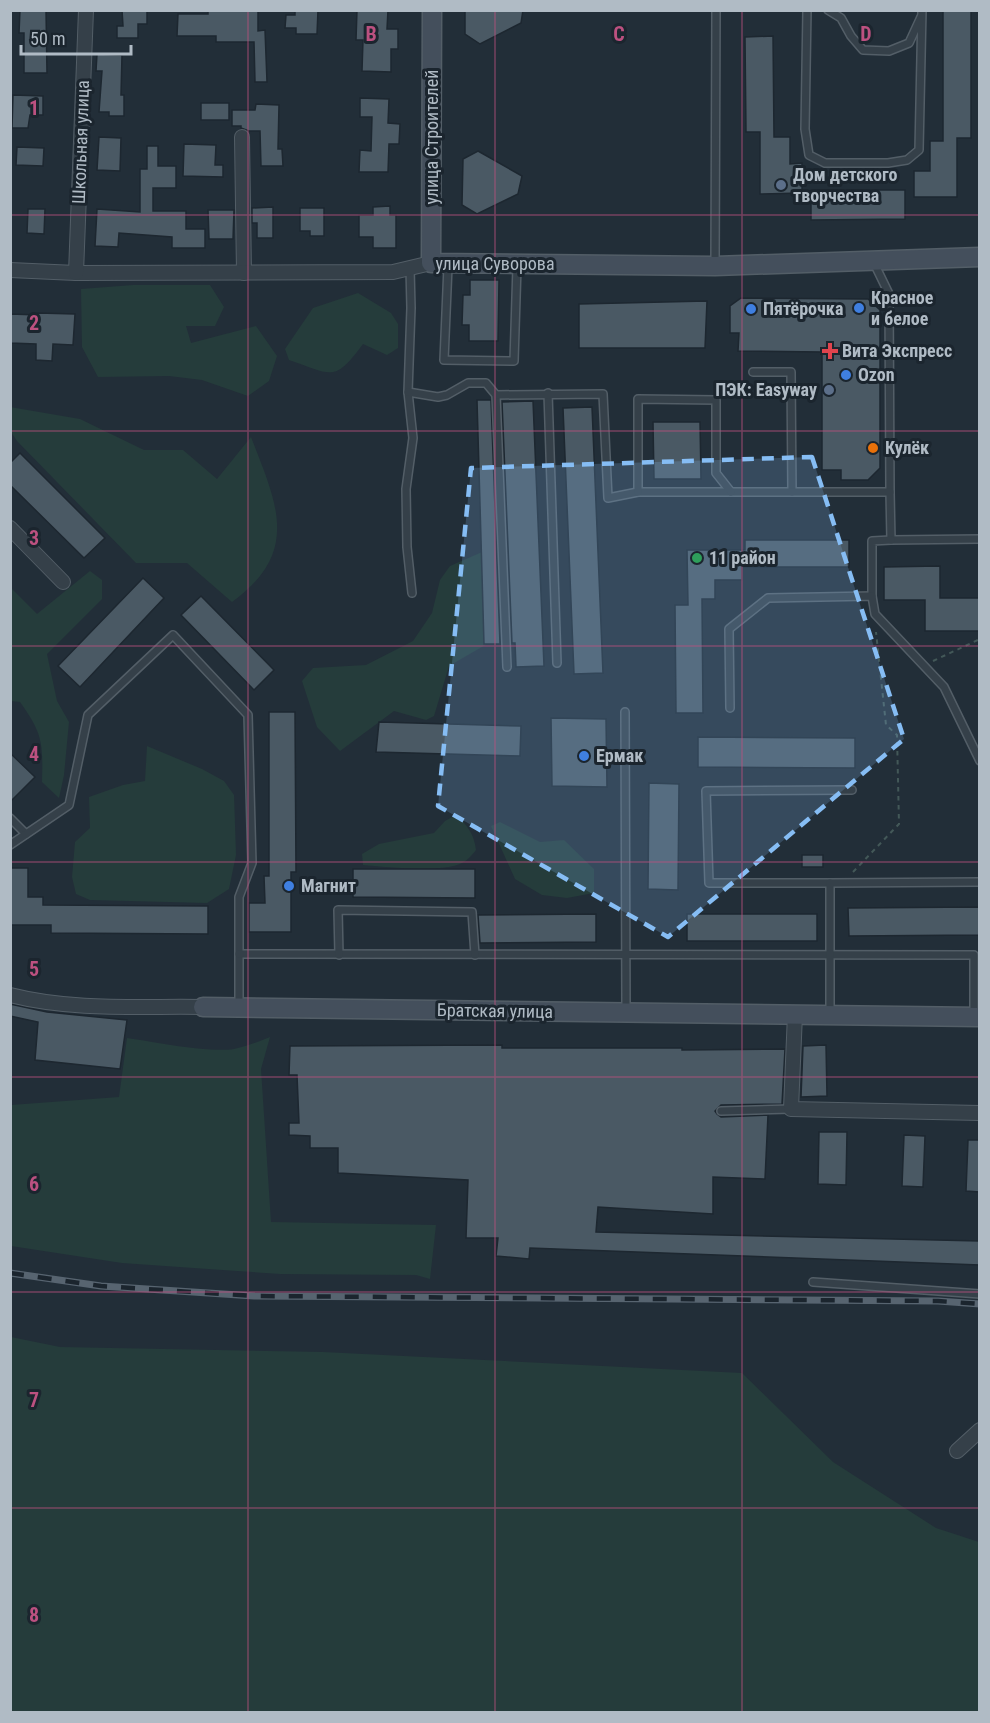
<svg xmlns="http://www.w3.org/2000/svg" width="990" height="1723" viewBox="0 0 990 1723" font-family="'Roboto Condensed',sans-serif">
<style>
.green{fill:#253c3b}
.building{fill:#4a5964;stroke:#1d2730;stroke-width:1.5}
.lines{fill:none;stroke-linecap:round;stroke-linejoin:round}
.lane-casing{stroke:#535e67;stroke-width:10}
.street-casing{stroke:#535e67;stroke-width:16}
.secondary-casing{stroke:#535e67;stroke-width:21}
.path{stroke:#435858;stroke-width:2;stroke-dasharray:4.5 4.5;stroke-linecap:butt}
.lane{stroke:#354049;stroke-width:7}
.street{stroke:#354049;stroke-width:14}
.secondary{stroke:#444f5c;stroke-width:18}
.rail-casing{stroke:#576470;stroke-width:7}
.rail{stroke:#1b252e;stroke-width:4.5;stroke-dasharray:14;stroke-linecap:butt}
.marked{fill:#86bdf4;fill-opacity:0.2;stroke:#86bdf4;stroke-width:4.5;stroke-dasharray:12 8;stroke-linejoin:round}
.grid{fill:none;stroke:#bc5180;stroke-width:1.5;stroke-opacity:0.55}
.service-dot{fill:#5c6f8a;stroke:#1b252e;stroke-width:2}
.shop-dot{fill:#3f7fe0;stroke:#1b252e;stroke-width:2}
.health-dot{fill:#e0444e;stroke:#1b252e;stroke-width:2}
.food-dot{fill:#e8710a;stroke:#1b252e;stroke-width:2}
.leisure-dot{fill:#2e9e5b;stroke:#1b252e;stroke-width:2}
.labels{text-anchor:middle;stroke-width:6;stroke-linejoin:round;paint-order:stroke}
.street-label{font-size:18px;fill:#b0bbc5;stroke:#1b252e}
.poi-label{font-size:18px;font-weight:bold;fill:#b0bbc5;stroke:#1b252e;text-anchor:start}
.grid-label{font-size:20px;text-anchor:middle;font-weight:bold;fill:#bc5180;stroke:#1b252e;stroke-width:6;stroke-linejoin:round;paint-order:stroke}
</style>
<rect width="100%" height="100%" fill="#222e38"/>
<g class="green">
<path d="M 133,285 L 210,285 L 224,307 L 215,326 L 186,326 L 191,343 L 256,326 L 277,356 L 269,381 L 248,396 L 202,380 L 169,376 L 98,377 L 82,347 L 81,289 Z"/>
<path d="M 358,293 L 391,313 L 398,324 L 398,348 L 387,355 L 363,344 C 334,383 333,375 289,360 L 285,349 L 313,308 Z"/>
<path d="M 10,407 L 80,419 L 144,450 L 183,450 L 217,479 L 251,437 C 277,504 301,552 232,602 L 187,563 L 136,563 L 17,441 L 11,432 Z"/>
<path d="M 482,552 L 494,640 L 449,666 L 434,716 L 426,720 L 394,711 L 340,751 L 317,727 L 302,681 L 313,668 L 366,665 L 413,641 L 432,613 L 440,580 L 450,566 Z"/>
<path d="M 90,571 L 102,580 L 102,599 L 47,654 L 57,701 L 69,722 L 64,775 L 59,798 L 42,782 C 43,743 43,734 20,702 L 11,701 L 11,588 L 37,614 Z"/>
<path d="M 147,746 L 202,769 L 224,781 L 234,795 L 236,855 L 229,889 L 207,903 L 90,900 L 76,894 L 72,877 L 75,842 L 90,828 L 89,797 L 123,785 L 145,781 Z"/>
<path d="M 456,815 C 468,826 474,834 476,850 C 472,855 468,860 462,863 C 442,873 386,867 363,865 L 362,854 L 379,844 L 434,833 L 445,821 Z"/>
<path d="M 500,822 L 540,842 L 564,840 L 594,869 L 594,893 L 567,898 L 542,895 L 515,879 L 491,826 Z"/>
<path d="M 270,1037 L 261,1069 L 271,1222 L 436,1225 L 430,1279 L 416,1275 L 280,1274 L 122,1263 L 11,1246 L 11,1105 L 119,1097 L 127,1038 C 155,1042 208,1053 234,1049 C 247,1046 258,1042 270,1037 Z"/>
<path d="M 11,1337 L 60,1347 L 323,1352 L 742,1373 L 833,1462 L 936,1528 L 979,1542 L 979,1712 L 11,1712 Z"/>
</g>
<g class="building">
<path d="M 20,10 L 46,10 L 47,73 L 24,73 L 24,33 L 19,33 Z"/>
<path d="M 122,10 L 147,10 L 147,24 L 138,24 L 138,38 L 117,38 L 117,26 L 123,26 Z"/>
<path d="M 208,10 L 258,10 L 258,31 L 265,30 L 267,82 L 255,82 L 254,42 L 216,42 L 216,36 L 177,36 L 178,14 L 208,14 Z"/>
<path d="M 295,10 L 318,10 L 317,34 L 296,34 L 296,28 L 285,28 L 286,15 L 295,15 Z"/>
<path d="M 357,10 L 388,10 L 387,29 L 398,29 L 398,49 L 391,49 L 391,72 L 362,71 L 363,40 L 356,40 Z"/>
<path d="M 465,10 L 523,10 L 521,23 L 480,44 L 465,34 Z"/>
<path d="M 943,10 L 971,10 L 971,138 L 957,138 L 957,197 L 914,197 L 914,171 L 930,171 L 930,141 L 943,141 Z"/>
<path d="M 773,36 L 774,137 L 790,137 L 790,164 L 802,163 L 802,193 L 760,194 L 760,132 L 746,132 L 745,37 Z"/>
<path d="M 97,54 L 122,55 L 121,95 L 124,95 L 124,116 L 109,116 L 109,112 L 99,112 L 102,71 L 96,71 Z"/>
<path d="M 13,95 L 43,96 L 43,115 L 30,115 L 28,128 L 12,128 Z"/>
<path d="M 360,98 L 389,99 L 388,123 L 400,124 L 399,144 L 389,144 L 388,172 L 359,172 L 360,150 L 371,151 L 372,117 L 360,117 Z"/>
<rect x="201" y="103" width="28" height="17"/>
<path d="M 256,104 L 279,105 L 278,149 L 282,149 L 283,166 L 261,166 L 260,131 L 249,131 L 241,128 L 241,126 L 232,126 L 232,110 L 255,110 Z"/>
<path d="M 99,137 L 121,138 L 120,171 L 97,170 Z"/>
<path d="M 184,144 L 216,145 L 215,165 L 223,165 L 223,177 L 183,176 Z"/>
<path d="M 147,146 L 158,146 L 158,166 L 176,166 L 176,188 L 153,188 L 153,211 L 186,211 L 186,229 L 205,229 L 205,248 L 172,248 L 172,237 L 119,233 L 118,247 L 95,246 L 97,209 L 140,212 L 140,169 L 147,169 Z"/>
<path d="M 17,147 L 44,148 L 43,166 L 16,165 Z"/>
<path d="M 478,151 L 522,176 L 518,194 L 477,214 L 462,205 L 463,159 Z"/>
<path d="M 811,190 L 905,190 L 905,219 L 811,220 Z"/>
<path d="M 390,206 L 390,215 L 396,215 L 396,248 L 373,248 L 373,237 L 359,237 L 359,215 L 373,215 L 373,207 Z"/>
<path d="M 273,207 L 273,238 L 257,238 L 257,223 L 252,223 L 252,208 Z"/>
<path d="M 300,208 L 324,208 L 324,236 L 310,236 L 310,231 L 300,231 Z"/>
<path d="M 28,209 L 45,209 L 44,234 L 27,233 Z"/>
<path d="M 208,210 L 234,210 L 233,239 L 209,239 Z"/>
<path d="M 470,280 L 499,280 L 498,341 L 469,341 L 469,325 L 462,325 L 463,295 L 470,295 Z"/>
<path d="M 741,298 L 868,299 L 880,310 L 880,468 L 868,480 L 841,480 L 841,470 L 822,470 L 822,352 L 738,351 L 739,333 L 730,333 L 730,306 Z"/>
<path d="M 707,301 L 705,348 L 579,348 L 579,304 Z"/>
<path d="M 38,313 L 75,314 L 73,345 L 53,344 L 52,361 L 36,360 L 36,344 L 10,343 L 10,314 L 38,315 Z"/>
<path d="M 477,400 L 491,400 L 500,644 L 484,644 Z"/>
<path d="M 533,401 L 544,666 L 516,667 L 515,643 L 512,643 L 502,402 Z"/>
<path d="M 592,407 L 603,673 L 574,674 L 563,408 Z"/>
<path d="M 653,422 L 700,422 L 701,479 L 654,479 Z"/>
<path d="M 20,453 L 105,538 L 84,558 L 10,485 L 10,463 Z"/>
<path d="M 745,540 L 849,540 L 849,567 L 742,567 L 742,580 L 715,580 L 715,599 L 702,599 L 703,713 L 676,713 L 675,605 L 688,605 L 687,550 L 745,550 Z"/>
<path d="M 940,566 L 940,598 L 980,598 L 980,631 L 925,631 L 925,600 L 884,600 L 884,567 Z"/>
<path d="M 143,578 L 164,598 L 80,687 L 58,666 Z"/>
<path d="M 201,596 L 274,670 L 254,690 L 181,615 Z"/>
<path d="M 269,712 L 295,712 L 296,872 L 291,872 L 291,932 L 249,932 L 249,903 L 265,903 L 264,876 L 269,876 Z"/>
<path d="M 551,718 L 606,719 L 607,787 L 552,786 Z"/>
<path d="M 379,722 L 521,726 L 520,756 L 376,752 Z"/>
<path d="M 698,737 L 855,738 L 855,768 L 698,767 Z"/>
<path d="M 10,753 L 35,777 L 10,802 Z"/>
<path d="M 649,783 L 679,784 L 678,890 L 648,889 Z"/>
<rect x="802" y="855" width="21" height="12"/>
<path d="M 10,868 L 28,868 L 28,897 L 43,897 L 43,905 L 208,906 L 208,934 L 51,933 L 51,925 L 10,925 Z"/>
<path d="M 353,869 L 475,869 L 475,898 L 353,897 Z"/>
<path d="M 980,907 L 980,935 L 849,936 L 848,908 Z"/>
<path d="M 596,914 L 596,942 L 480,943 L 478,915 Z"/>
<rect x="687" y="914" width="130" height="27"/>
<path d="M 10,1004 L 47,1012 L 127,1020 L 120,1069 L 35,1060 L 38,1022 L 10,1016 Z"/>
<path d="M 502,1045 L 502,1048 L 682,1048 L 682,1050 L 785,1049 L 782,1104 L 721,1105 L 715,1111 L 717,1114 L 721,1117 L 768,1115 L 765,1179 L 713,1177 L 713,1214 L 598,1207 L 596,1232 L 980,1241 L 980,1265 L 530,1248 L 529,1259 L 496,1256 L 498,1238 L 466,1238 L 468,1180 L 338,1173 L 338,1148 L 310,1148 L 310,1136 L 289,1135 L 289,1123 L 299,1123 L 297,1075 L 289,1075 L 290,1046 Z"/>
<path d="M 826,1045 L 827,1096 L 801,1097 L 803,1046 Z"/>
<path d="M 819,1132 L 847,1132 L 846,1185 L 818,1184 Z"/>
<path d="M 904,1135 L 925,1136 L 923,1187 L 902,1186 Z"/>
<path d="M 968,1140 L 980,1140 L 980,1192 L 966,1191 Z"/>
</g>
<g class="lines">
<g class="lane-casing">
<g id="lane">
<path d="M 807,10 L 805,129 L 809,155 L 825,163 L 888,163 L 907,160 L 919,150 L 922,10"/>
<path d="M 828,10 L 841,18 L 851,36 L 863,50 L 889,51 L 909,43 L 921,17"/>
<path d="M 874,263 L 889,294 L 890,492"/>
<path d="M 448,266 L 444,360 L 514,361 L 517,266"/>
<path d="M 715,266 L 716,10"/>
<path d="M 410,268 L 411,308 L 408,392 L 413,438 L 406,489 L 407,547 L 412,593"/>
<path d="M 753,372 L 791,372 L 792,492"/>
<path d="M 408,392 L 438,397 L 447,395 L 468,383 L 486,383 L 496,395 L 507,667"/>
<path d="M 548,393 L 557,663"/>
<path d="M 496,395 L 603,394 L 608,498 L 638,492 L 890,492 L 891,540 L 980,539"/>
<path d="M 638,492 L 638,399 L 716,400 L 716,473 L 731,492"/>
<path d="M 872,596 L 872,541 L 891,540"/>
<path d="M 730,708 L 729,629 L 768,598 L 872,596 L 875,614 L 944,687 L 980,761"/>
<path d="M 625,712 L 626,1010"/>
<path d="M 10,818 L 26,834"/>
<path d="M 10,845 L 69,805 L 88,715 L 173,635 L 248,715 L 252,863 L 239,897 L 239,1005"/>
<path d="M 830,883 L 709,883 L 706,791 L 852,790"/>
<path d="M 239,954 L 974,955 L 974,1015"/>
<path d="M 339,955 L 338,910 L 472,912 L 475,955"/>
<path d="M 830,1013 L 830,883 L 980,882"/>
<path d="M 721,1111 L 791,1109"/>
<path d="M 813,1282 L 980,1294"/>
</g>
</g>
<g class="street-casing">
<g id="street">
<path d="M 242,137 L 244,273"/>
<path d="M 10,270 L 76,273 L 393,272 L 431,263"/>
<path d="M 76,273 L 86,10"/>
<path d="M 10,528 L 63,582"/>
<path d="M 10,995 C 73,1011 139,1006 203,1007"/>
<path d="M 795,1014 L 791,1109 L 980,1113"/>
<path d="M 957,1451 L 980,1430"/>
</g>
</g>
<g class="secondary-casing">
<g id="secondary">
<path d="M 432,10 L 431,263 L 715,266 L 980,257"/>
<path d="M 203,1007 L 980,1017"/>
</g>
</g>
<g class="path">
<path d="M 933,661 L 980,639"/>
<path d="M 853,872 L 899,824 L 897,735 L 886,725 L 876,632"/>
</g>
<use href="#lane" class="lane"/>
<use href="#street" class="street"/>
<use href="#secondary" class="secondary"/>
<g class="rail-casing">
<path id="rail" d="M 10,1273 L 101,1286 L 254,1296 L 938,1301 L 980,1304"/>
</g>
<use href="#rail" class="rail"/>
</g>
<path class="marked" d="M 812,457 L 904,739 L 668,937 L 438,806 L 471,468 Z"/>
<path class="grid" d="M 248,10 L 248,1712M 495,10 L 495,1712M 742,10 L 742,1712M 10,215 L 980,215M 10,431 L 980,431M 10,646 L 980,646M 10,862 L 980,862M 10,1077 L 980,1077M 10,1292 L 980,1292M 10,1508 L 980,1508"/>
<g class="service-dot">
<circle cx="781" cy="185" r="6"/>
<circle cx="829" cy="390" r="6"/>
</g>
<g class="shop-dot">
<circle cx="859" cy="308" r="6"/>
<circle cx="751" cy="309" r="6"/>
<circle cx="846" cy="375" r="6"/>
<circle cx="584" cy="756" r="6"/>
<circle cx="289" cy="886" r="6"/>
</g>
<path class="health-dot" d="M827 342h6v6h6v6h-6v6h-6v-6h-6v-6h6z"/>
<circle class="food-dot" cx="873" cy="448" r="6"/>
<circle class="leisure-dot" cx="697" cy="558" r="6"/>
<g class="labels">
<g class="street-label">
<text transform="translate(432 137) rotate(-90)" y="6">улица Строителей</text>
<text transform="translate(81 142) rotate(-88)" y="6">Школьная улица</text>
<text x="495" y="270">улица Суворова</text>
<text transform="translate(495 1011) rotate(1)" y="6">Братская улица</text>
</g>
<g class="poi-label">
<text x="793" y="181">Дом детского<tspan x="793" dy="21">творчества</tspan></text>
<text x="871" y="304">Красное<tspan x="871" dy="21">и белое</tspan></text>
<text x="763" y="315">Пятёрочка</text>
<text x="842" y="357">Вита Экспресс</text>
<text x="858" y="381">Ozon</text>
<text x="817" y="396" text-anchor="end">ПЭК: Easyway</text>
<text x="885" y="454">Кулёк</text>
<text x="709" y="564">11 район</text>
<text x="596" y="762">Ермак</text>
<text x="301" y="892">Магнит</text>
</g>
</g>
<g class="grid-label">
<text x="371" y="41">B</text>
<text x="619" y="41">C</text>
<text x="866" y="41">D</text>
<text x="34" y="115">1</text>
<text x="34" y="330">2</text>
<text x="34" y="545">3</text>
<text x="34" y="761">4</text>
<text x="34" y="976">5</text>
<text x="34" y="1191">6</text>
<text x="34" y="1407">7</text>
<text x="34" y="1622">8</text>
</g>
<rect width="990" height="1723" fill="none" stroke="#b0bbc5" stroke-width="24"/>
<path d="M21 45v9h110v-9" fill="none" stroke="#b0bbc5" stroke-width="3"/>
<text x="30" y="45" font-size="18" fill="#b0bbc5" stroke="#1b252e" stroke-width="4.5" paint-order="stroke">50 m</text>
</svg>
